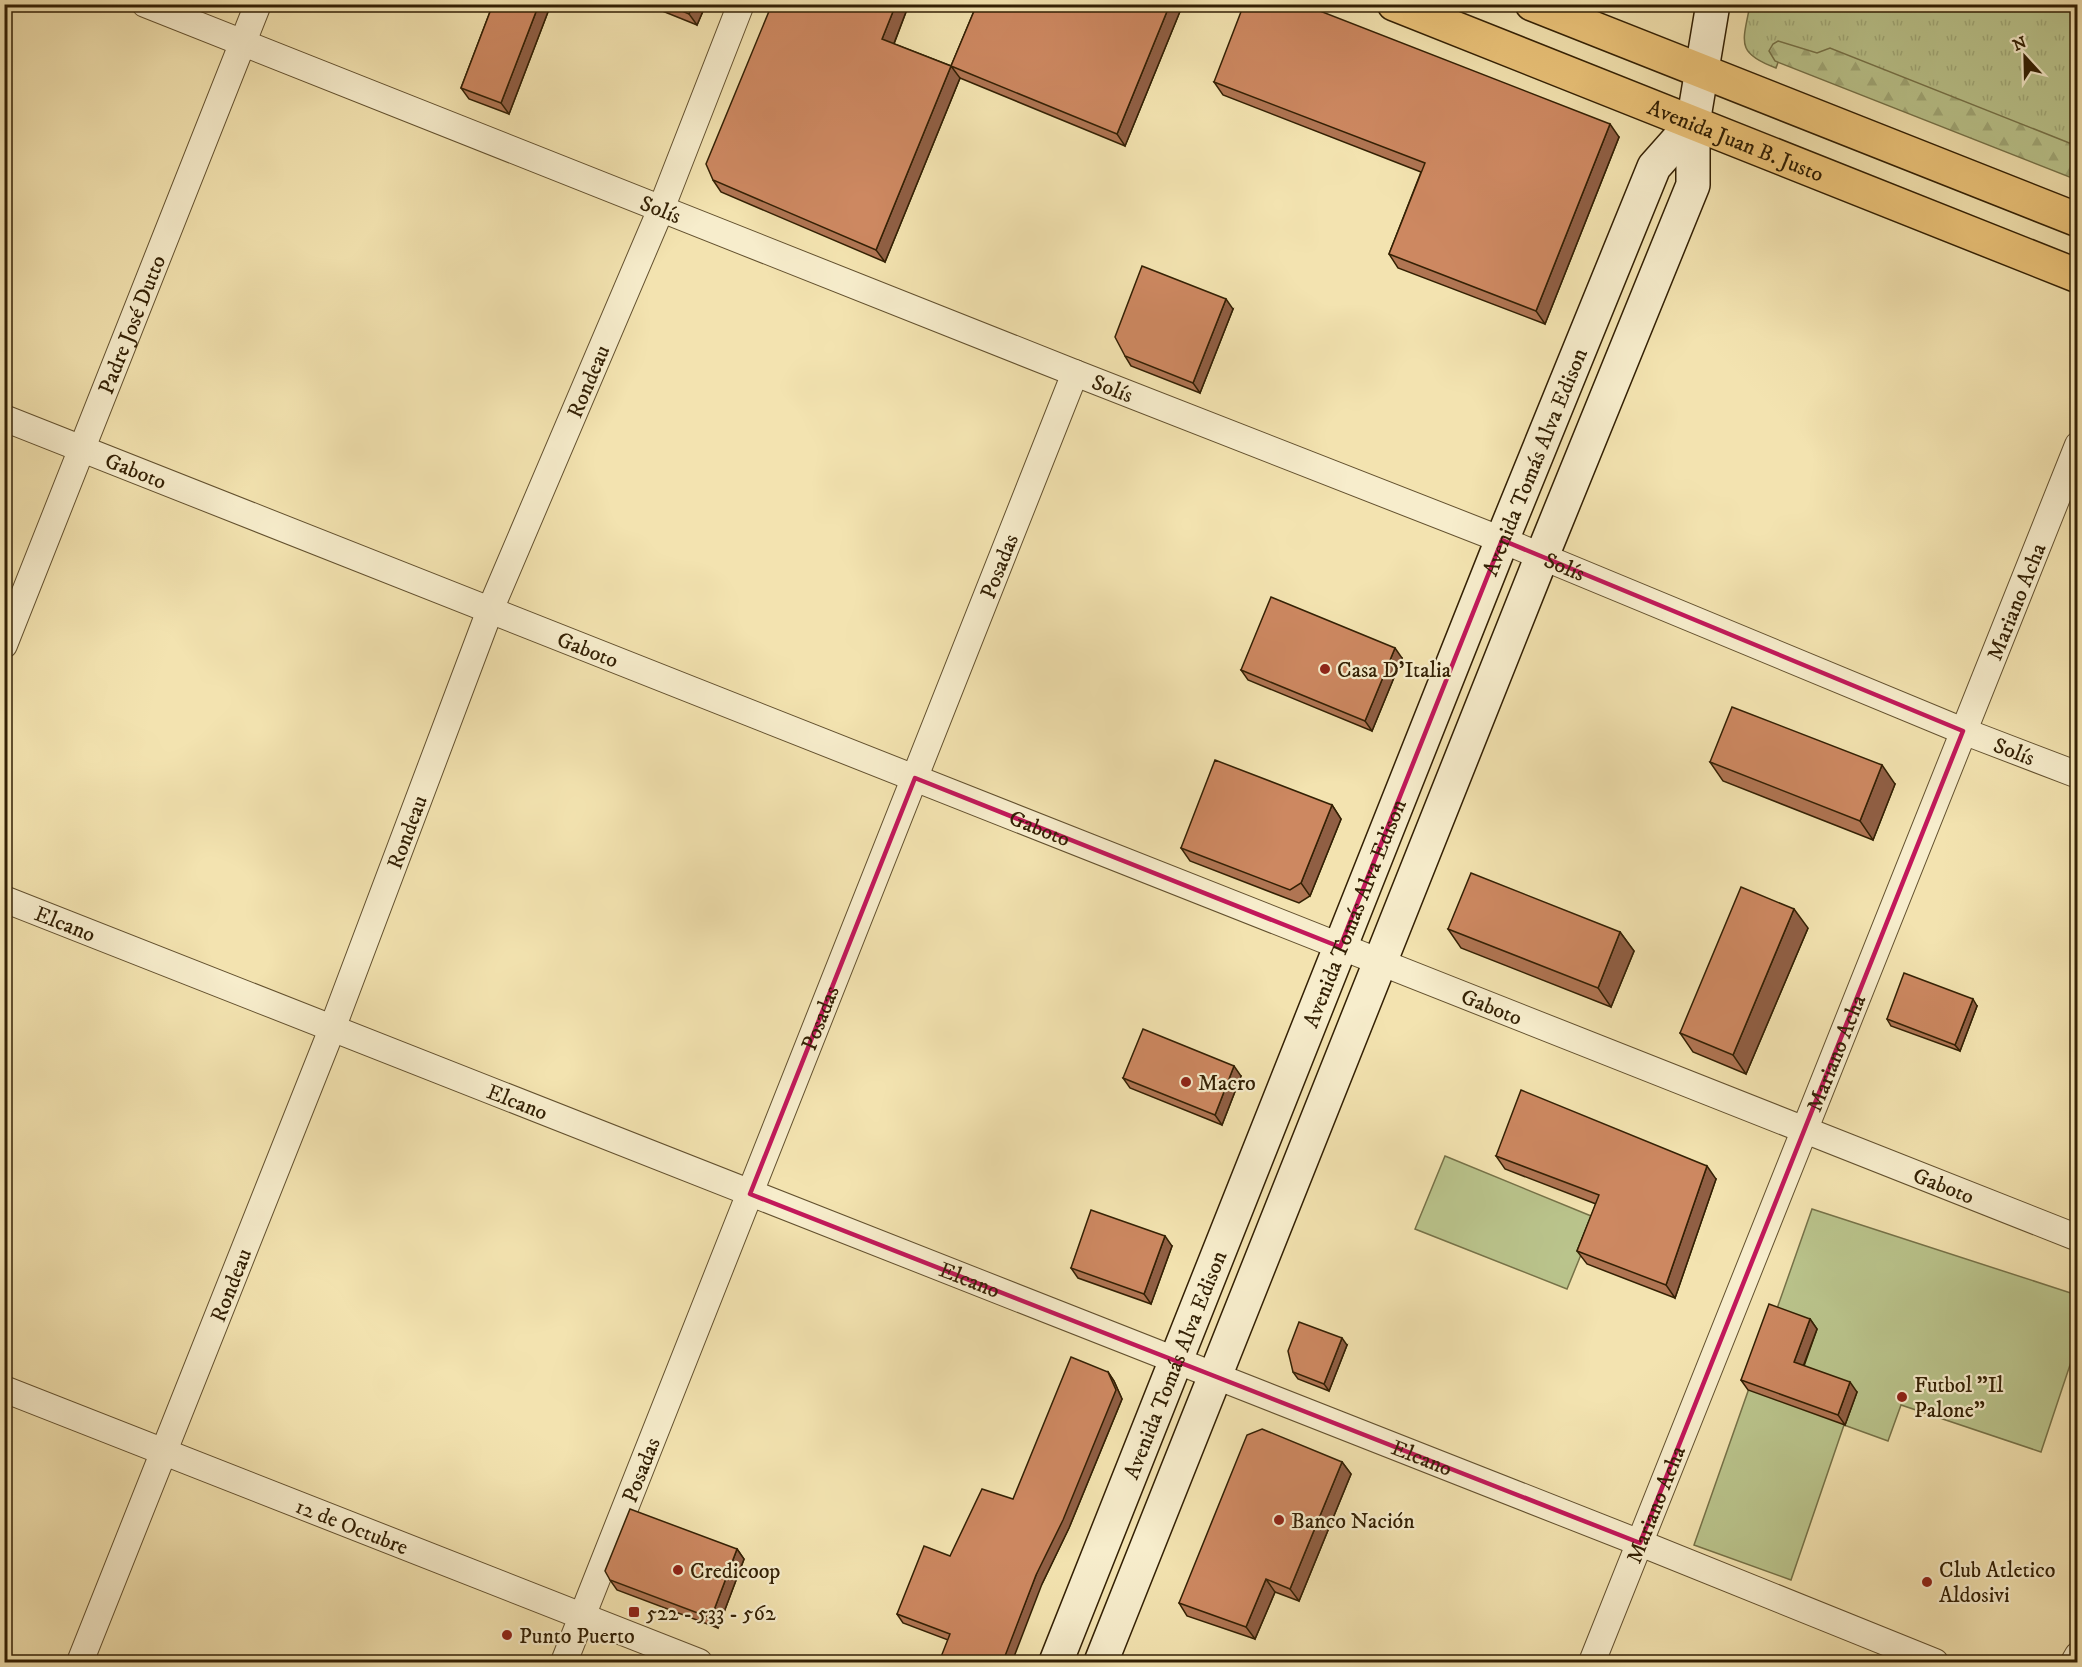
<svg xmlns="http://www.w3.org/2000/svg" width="2082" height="1667" viewBox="0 0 2082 1667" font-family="'IM FELL DW Pica',serif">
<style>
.grass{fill:url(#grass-tufts);stroke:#767248;stroke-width:1.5}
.forest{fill:url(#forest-firs);stroke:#767248;stroke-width:1.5}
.green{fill:#bac48c;stroke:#767248;stroke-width:1.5}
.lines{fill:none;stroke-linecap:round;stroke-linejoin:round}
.street-casing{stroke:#63512f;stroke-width:28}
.secondary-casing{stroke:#332004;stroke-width:36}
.primary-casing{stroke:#332004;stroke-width:36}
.street{stroke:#f7edcc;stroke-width:26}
.secondary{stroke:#f7edcc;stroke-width:33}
.primary{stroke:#eac278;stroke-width:33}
.wall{fill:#b07553;stroke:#332004;stroke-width:1.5}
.shaded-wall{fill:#905f44;stroke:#332004;stroke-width:1.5}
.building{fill:#cd8861;stroke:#332004;stroke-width:1.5}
.marked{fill:none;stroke:#c2185b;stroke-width:4.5;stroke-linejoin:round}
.poi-dot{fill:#8f2418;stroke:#f7edcc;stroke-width:2}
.labels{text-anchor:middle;stroke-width:4.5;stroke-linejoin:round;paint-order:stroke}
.street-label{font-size:22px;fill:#332004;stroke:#f7edcc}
.poi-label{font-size:22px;fill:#332004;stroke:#f7edcc;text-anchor:start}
</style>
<defs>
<pattern id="grass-tufts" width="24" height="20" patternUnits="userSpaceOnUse" patternTransform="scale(1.5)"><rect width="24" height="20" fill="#bac48c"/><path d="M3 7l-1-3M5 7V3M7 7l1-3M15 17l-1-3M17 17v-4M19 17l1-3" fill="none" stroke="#a0a877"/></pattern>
<pattern id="forest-firs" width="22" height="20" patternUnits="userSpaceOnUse" patternTransform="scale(1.5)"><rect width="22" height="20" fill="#bac48c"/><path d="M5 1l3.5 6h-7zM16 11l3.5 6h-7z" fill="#a0a877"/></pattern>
</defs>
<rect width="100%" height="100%" fill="#f3e3b0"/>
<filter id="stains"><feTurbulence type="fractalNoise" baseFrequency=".00333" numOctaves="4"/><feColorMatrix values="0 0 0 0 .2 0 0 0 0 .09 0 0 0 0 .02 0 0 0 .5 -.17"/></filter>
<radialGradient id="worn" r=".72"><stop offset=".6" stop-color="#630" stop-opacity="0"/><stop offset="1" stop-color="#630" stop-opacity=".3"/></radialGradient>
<path class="grass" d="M 1750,5 L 2077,5 L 2077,174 L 1780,57 L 1776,68 C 1735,53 1743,42 1750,5 Z"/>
<path class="forest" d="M 1778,41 L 1817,53 L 1830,48 L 2077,146 L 2077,180 L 1775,61 L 1769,51 L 1773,44 Z"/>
<g class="green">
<path d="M 1445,1156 L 1596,1218 L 1567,1289 L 1415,1229 Z"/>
<path d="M 1812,1209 L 2077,1295 L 2077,1344 L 2041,1452 L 1901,1405 L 1888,1441 L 1844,1425 L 1791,1580 L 1694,1545 Z"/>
</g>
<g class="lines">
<g class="street-casing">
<g id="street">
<path id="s1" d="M 145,4 L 1075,373 L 1502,540 L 1963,731 L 2078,775"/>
<path id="s2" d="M 4,418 L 2078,1238"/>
<path id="s3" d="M 4,645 L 258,4"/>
<path id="s4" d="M 4,899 L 1640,1543 L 1935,1662"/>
<path id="s5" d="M 4,1389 L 699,1662"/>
<path id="s6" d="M 80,1662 L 332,1029 L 490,610 L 661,209 L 741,4"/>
<path id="s7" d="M 564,1662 L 1075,373"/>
<path id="s8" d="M 1592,1662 L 2078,445"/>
<path d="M 2074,1662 L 2078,1655"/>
</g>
</g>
<g class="secondary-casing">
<g id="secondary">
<path id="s9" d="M 1056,1662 L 1502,540 L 1654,167 L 1693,123"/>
<path d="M 1101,1662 L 1542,556 L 1693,185 L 1693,123 L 1713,4"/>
</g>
</g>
<g class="primary-casing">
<g id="primary">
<path id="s10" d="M 1394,4 L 2078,276"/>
<path d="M 1532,4 L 2078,220"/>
</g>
</g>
<use href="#street" class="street"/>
<use href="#secondary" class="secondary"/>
<use href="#primary" class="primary"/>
</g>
<g class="wall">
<path d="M 493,4 L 551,4 L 509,114 L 469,99 L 461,88 Z"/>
<path d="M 645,4 L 706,4 L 697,25 Z"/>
<path d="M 909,4 L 894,44 L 951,66 L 977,4 L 1183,4 L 1125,146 L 960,78 L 885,262 L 721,192 L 713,180 Z"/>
<path d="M 1214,82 L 1619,137 L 1545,324 L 1398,268 L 1389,254 L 1421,172 L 1223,95 Z"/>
<path d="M 1233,309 L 1200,393 L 1131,366 L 1125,356 Z"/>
<path d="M 1402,658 L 1372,731 L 1248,680 L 1241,670 Z"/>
<path d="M 1710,762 L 1895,784 L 1873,840 L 1723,781 Z"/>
<path d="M 1332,805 L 1341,819 L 1310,896 L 1299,903 L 1190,861 L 1181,848 Z"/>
<path d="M 1808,928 L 1746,1074 L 1693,1052 L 1680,1033 Z"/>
<path d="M 1448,929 L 1620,932 L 1634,951 L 1611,1007 L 1461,948 Z"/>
<path d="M 1977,1006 L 1960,1051 L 1891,1026 L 1887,1019 Z"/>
<path d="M 1241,1076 L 1222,1125 L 1130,1088 L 1123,1078 Z"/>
<path d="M 1496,1156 L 1716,1179 L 1675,1298 L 1587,1264 L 1577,1251 L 1596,1204 L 1505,1169 Z"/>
<path d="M 1172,1246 L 1151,1304 L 1078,1278 L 1071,1268 Z"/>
<path d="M 1810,1319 L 1817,1329 L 1804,1366 L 1857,1392 L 1845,1425 L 1748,1390 L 1741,1380 Z"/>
<path d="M 1347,1345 L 1329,1391 L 1298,1379 L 1293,1372 Z"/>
<path d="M 1108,1372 L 1114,1381 L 1122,1399 L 1069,1528 L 1042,1584 L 948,1640 L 903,1623 L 897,1614 L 950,1556 L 1013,1499 Z"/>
<path d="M 1342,1462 L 1351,1474 L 1299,1601 L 1275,1592 L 1255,1639 L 1187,1616 L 1179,1603 Z"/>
<path d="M 737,1549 L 744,1559 L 718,1628 L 617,1590 L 610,1580 Z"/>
</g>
<g class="shaded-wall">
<path d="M 539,4 L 551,4 L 509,114 L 501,103 Z"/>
<path d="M 693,4 L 706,4 L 697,25 L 689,14 Z"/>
<path d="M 896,4 L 909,4 L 891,51 L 882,39 Z"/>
<path d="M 1170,4 L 1183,4 L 1125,146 L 1117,134 Z"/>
<path d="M 951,66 L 960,78 L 885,262 L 876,250 Z"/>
<path d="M 1610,124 L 1619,137 L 1545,324 L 1536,311 Z"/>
<path d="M 1226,299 L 1233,309 L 1200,393 L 1193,383 Z"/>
<path d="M 1395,648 L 1402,658 L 1372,731 L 1365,721 Z"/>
<path d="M 1882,765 L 1895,784 L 1873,840 L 1860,821 Z"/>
<path d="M 1332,805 L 1341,819 L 1310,896 L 1301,883 Z"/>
<path d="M 1794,909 L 1808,928 L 1746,1074 L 1733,1055 Z"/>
<path d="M 1620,932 L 1634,951 L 1611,1007 L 1598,988 Z"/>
<path d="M 1973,999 L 1977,1006 L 1960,1051 L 1955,1045 Z"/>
<path d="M 1234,1066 L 1241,1076 L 1222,1125 L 1215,1115 Z"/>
<path d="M 1707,1166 L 1716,1179 L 1675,1298 L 1666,1285 Z"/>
<path d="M 1165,1236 L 1172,1246 L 1151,1304 L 1144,1294 Z"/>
<path d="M 1810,1319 L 1817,1329 L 1801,1372 L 1794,1362 Z"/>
<path d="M 1342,1338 L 1347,1345 L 1329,1391 L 1324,1384 Z"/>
<path d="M 1108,1372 L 1114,1381 L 1122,1399 L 1069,1528 L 1042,1584 L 1012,1662 L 1002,1662 L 1036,1575 Z"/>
<path d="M 1850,1382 L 1857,1392 L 1845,1425 L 1838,1415 Z"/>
<path d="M 1342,1462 L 1351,1474 L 1299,1601 L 1290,1589 Z"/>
<path d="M 737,1549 L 744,1559 L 718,1628 L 711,1618 Z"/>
<path d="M 1266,1579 L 1275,1592 L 1255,1639 L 1246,1627 Z"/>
</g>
<g class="building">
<path d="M 493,4 L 539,4 L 501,103 L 461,88 Z"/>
<path d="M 666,4 L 693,4 L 689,14 Z"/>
<path d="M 772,4 L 896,4 L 882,39 L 951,66 L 876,250 L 713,180 L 706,164 Z"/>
<path d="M 977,4 L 1170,4 L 1117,134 L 951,66 Z"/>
<path d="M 1244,4 L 1302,4 L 1610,124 L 1536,311 L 1389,254 L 1425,163 L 1214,82 Z"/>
<path d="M 1142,266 L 1226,299 L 1193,383 L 1125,356 L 1115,337 Z"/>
<path d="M 1271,597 L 1395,648 L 1365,721 L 1241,670 Z"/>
<path d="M 1732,707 L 1882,765 L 1860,821 L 1710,762 Z"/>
<path d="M 1215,760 L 1332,805 L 1301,883 L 1290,890 L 1181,848 Z"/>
<path d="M 1471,873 L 1620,932 L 1598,988 L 1448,929 Z"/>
<path d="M 1741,887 L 1794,909 L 1733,1055 L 1680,1033 Z"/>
<path d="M 1904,973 L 1973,999 L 1955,1045 L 1887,1019 Z"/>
<path d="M 1143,1029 L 1234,1066 L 1215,1115 L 1123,1078 Z"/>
<path d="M 1521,1090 L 1707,1166 L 1666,1285 L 1577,1251 L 1599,1195 L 1496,1156 Z"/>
<path d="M 1091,1210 L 1165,1236 L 1144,1294 L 1071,1268 Z"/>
<path d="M 1769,1304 L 1810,1319 L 1794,1362 L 1850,1382 L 1838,1415 L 1741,1380 Z"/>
<path d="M 1299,1322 L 1342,1338 L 1324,1384 L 1293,1372 L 1288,1351 Z"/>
<path d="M 1071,1357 L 1108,1372 L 1116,1390 L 1063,1520 L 1036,1575 L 1005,1656 L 1002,1662 L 939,1662 L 950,1634 L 897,1614 L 924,1546 L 950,1556 L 982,1489 L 1013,1499 Z"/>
<path d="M 1262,1429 L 1342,1462 L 1290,1589 L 1266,1579 L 1246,1627 L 1179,1603 L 1247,1435 Z"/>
<path d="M 630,1509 L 737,1549 L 711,1618 L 610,1580 L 605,1571 Z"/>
</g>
<path class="marked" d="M 1502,540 L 1963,731 L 1640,1543 L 750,1194 L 915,778 L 1340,947 Z"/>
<g class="poi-dot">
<circle cx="1325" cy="669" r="6"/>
<circle cx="1186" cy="1082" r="6"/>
<circle cx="1902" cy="1397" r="6"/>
<circle cx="1279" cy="1520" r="6"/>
<circle cx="678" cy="1570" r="6"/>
<circle cx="1927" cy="1582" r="6"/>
<rect x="628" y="1606" width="12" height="12" rx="3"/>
<circle cx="507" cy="1635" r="6"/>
</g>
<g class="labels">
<g class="street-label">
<text dy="8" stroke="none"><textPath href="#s10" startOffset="368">Avenida Juan B. Justo</textPath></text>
<text dy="8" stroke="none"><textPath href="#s1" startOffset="555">Solís</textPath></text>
<text dy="8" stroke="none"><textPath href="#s3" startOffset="345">Padre José Dutto</textPath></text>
<text dy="8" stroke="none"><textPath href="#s6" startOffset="1378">Rondeau</textPath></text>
<text dy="8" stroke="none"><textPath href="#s1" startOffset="1041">Solís</textPath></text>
<text dy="8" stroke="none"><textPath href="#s9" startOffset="1292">Avenida Tomás Alva Edison</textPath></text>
<text dy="8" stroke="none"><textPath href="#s2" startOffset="142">Gaboto</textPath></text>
<text dy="8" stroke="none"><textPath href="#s7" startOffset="1179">Posadas</textPath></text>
<text dy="8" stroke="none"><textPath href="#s1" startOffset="1527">Solís</textPath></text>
<text dy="8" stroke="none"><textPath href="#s8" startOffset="1142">Mariano Acha</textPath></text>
<text dy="8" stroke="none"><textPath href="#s2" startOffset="628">Gaboto</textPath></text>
<text dy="8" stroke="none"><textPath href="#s1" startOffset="2013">Solís</textPath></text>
<text dy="8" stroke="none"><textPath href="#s2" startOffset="1114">Gaboto</textPath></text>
<text dy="8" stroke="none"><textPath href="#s6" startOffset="892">Rondeau</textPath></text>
<text dy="8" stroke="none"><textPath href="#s9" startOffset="806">Avenida Tomás Alva Edison</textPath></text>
<text dy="8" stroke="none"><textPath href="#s4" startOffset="66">Elcano</textPath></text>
<text dy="8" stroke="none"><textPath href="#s2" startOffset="1600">Gaboto</textPath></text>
<text dy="8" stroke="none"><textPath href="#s7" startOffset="693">Posadas</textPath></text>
<text dy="8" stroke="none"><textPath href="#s8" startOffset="656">Mariano Acha</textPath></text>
<text dy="8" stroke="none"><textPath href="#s4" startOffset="552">Elcano</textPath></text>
<text dy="8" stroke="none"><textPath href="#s2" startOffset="2086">Gaboto</textPath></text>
<text dy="8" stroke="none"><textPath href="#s4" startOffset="1038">Elcano</textPath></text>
<text dy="8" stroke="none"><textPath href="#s6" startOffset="406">Rondeau</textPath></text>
<text dy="8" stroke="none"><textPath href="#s9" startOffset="320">Avenida Tomás Alva Edison</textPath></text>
<text dy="8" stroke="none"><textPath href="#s4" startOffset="1524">Elcano</textPath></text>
<text dy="8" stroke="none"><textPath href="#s7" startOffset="207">Posadas</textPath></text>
<text dy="8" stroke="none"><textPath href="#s8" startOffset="170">Mariano Acha</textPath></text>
<text dy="8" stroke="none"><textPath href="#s5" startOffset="374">12 de Octubre</textPath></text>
</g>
<g class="poi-label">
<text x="1337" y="677">Casa D'Italia</text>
<text x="1198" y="1090">Macro</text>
<text x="1914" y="1392">Futbol "Il<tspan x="1914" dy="25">Palone"</tspan></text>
<text x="1291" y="1528">Banco Nación</text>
<text x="1939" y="1577">Club Atletico<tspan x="1939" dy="25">Aldosivi</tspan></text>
<text x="690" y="1578">Credicoop</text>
<text x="646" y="1620">522 - 533 - 562</text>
<text x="519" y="1643">Punto Puerto</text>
</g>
</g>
<rect width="2082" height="1667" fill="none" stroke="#f3e3b0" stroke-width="24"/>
<rect x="6" y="6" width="2070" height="1655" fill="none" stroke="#332004" stroke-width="3"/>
<rect x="12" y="12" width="2058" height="1643" fill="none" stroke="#332004" stroke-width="1.5"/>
<g transform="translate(2025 57) rotate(338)" stroke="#f7edcc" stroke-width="4.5" paint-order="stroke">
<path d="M0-4.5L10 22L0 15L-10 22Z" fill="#332004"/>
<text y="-9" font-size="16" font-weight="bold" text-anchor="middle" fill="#332004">N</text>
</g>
<rect width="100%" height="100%" filter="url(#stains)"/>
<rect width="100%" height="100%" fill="url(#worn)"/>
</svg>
